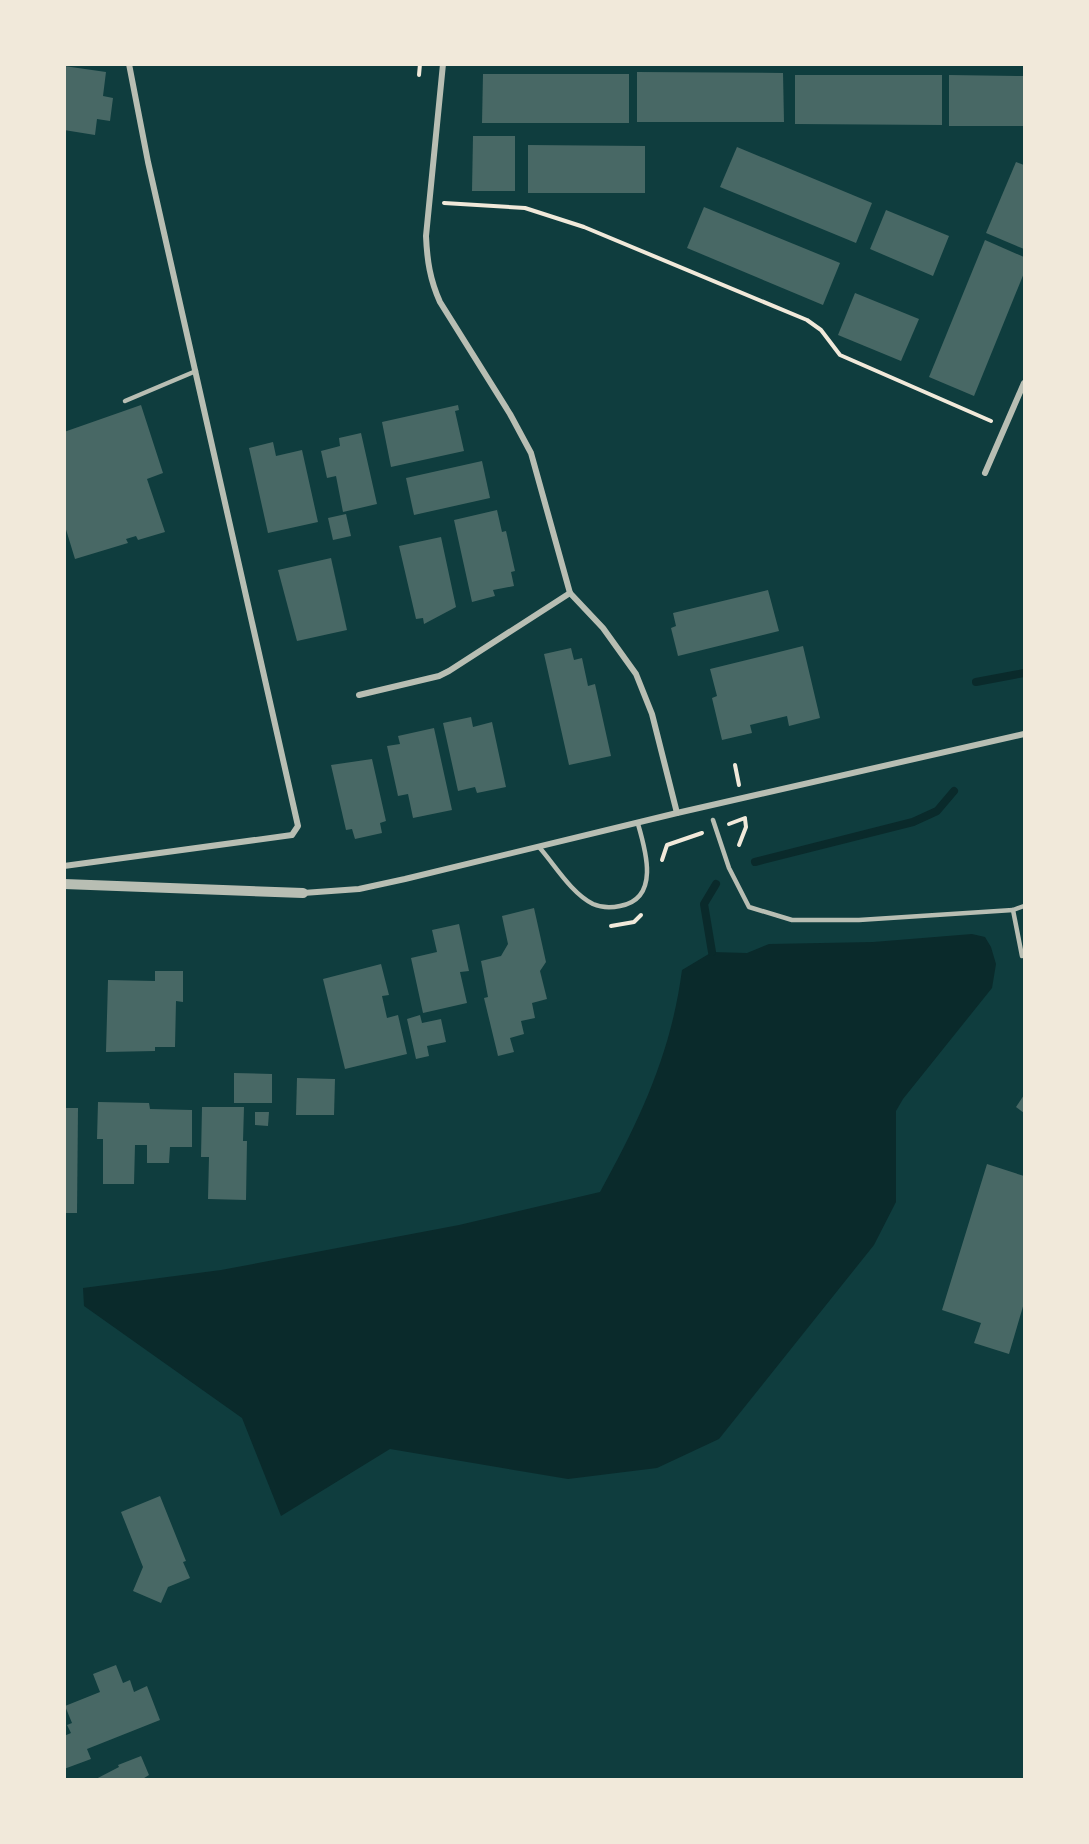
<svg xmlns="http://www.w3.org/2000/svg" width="1089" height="1844" viewBox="0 0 1089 1844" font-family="'Zilla Slab',serif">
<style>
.water{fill:#0a2a2b}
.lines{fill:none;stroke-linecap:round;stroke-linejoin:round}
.stream{stroke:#0a2a2b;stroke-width:8}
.building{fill:#486865}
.path{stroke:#f1e9da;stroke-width:4}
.service{stroke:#b8beb3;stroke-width:4.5}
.minor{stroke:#b8beb3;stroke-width:6}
.tertiary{stroke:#b8beb3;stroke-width:10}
</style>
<rect width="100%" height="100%" fill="#0f3d3e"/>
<path class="water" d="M 972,934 L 985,937 L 991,947 L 996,964 L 992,988 L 903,1099 L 896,1111 L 896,1202 L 874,1245 L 719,1439 L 657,1468 L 568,1479 L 390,1449 L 281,1516 L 242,1418 L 84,1306 L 83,1288 L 221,1270 L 459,1225 L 600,1192 C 640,1119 671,1054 682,970 L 712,952 L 747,953 L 769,944 L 873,942 Z"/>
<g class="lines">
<g class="stream">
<path d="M 976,682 L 1024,673"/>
<path d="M 755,862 L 913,822 L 937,811 L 954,791"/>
<path d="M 712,952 L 704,904 L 716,884"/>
</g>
</g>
<g class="building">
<path d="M 64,66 L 106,72 L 103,96 L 113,98 L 110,121 L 97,119 L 95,135 L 64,130 Z"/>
<path d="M 637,72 L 783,73 L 784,122 L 637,122 Z"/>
<path d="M 483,74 L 629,74 L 629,123 L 482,123 Z"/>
<path d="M 795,75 L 942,75 L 942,125 L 795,124 Z"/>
<path d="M 949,75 L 1024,76 L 1024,126 L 949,126 Z"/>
<path d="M 473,136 L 515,136 L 515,191 L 472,191 Z"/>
<path d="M 528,145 L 645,146 L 645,193 L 528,193 Z"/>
<path d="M 737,147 L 872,203 L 856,243 L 720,187 Z"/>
<path d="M 1016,162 L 1024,165 L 1024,249 L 986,233 Z"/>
<path d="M 704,207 L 840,263 L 823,305 L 687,248 Z"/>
<path d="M 886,210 L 949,236 L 933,276 L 870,249 Z"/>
<path d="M 985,240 L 1024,257 L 1024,273 L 974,396 L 929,377 Z"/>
<path d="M 855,293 L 919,319 L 901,361 L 838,335 Z"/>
<path d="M 141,405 L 163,473 L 147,479 L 165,532 L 138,540 L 136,536 L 126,539 L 128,543 L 75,559 L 64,523 L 64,432 Z"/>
<path d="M 458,405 L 459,410 L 455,411 L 464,451 L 391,467 L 382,422 Z"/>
<path d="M 361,433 L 377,504 L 343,512 L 336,476 L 327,478 L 321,451 L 340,446 L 339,438 Z"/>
<path d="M 273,442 L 276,456 L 302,450 L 318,522 L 268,533 L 249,448 Z"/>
<path d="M 482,461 L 490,498 L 414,515 L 406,478 Z"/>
<path d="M 497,510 L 502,532 L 506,531 L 515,571 L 511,572 L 514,586 L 493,590 L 495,596 L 472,602 L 454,520 Z"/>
<path d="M 346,514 L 351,536 L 333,540 L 328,518 Z"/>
<path d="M 441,537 L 456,607 L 424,624 L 423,618 L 416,619 L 399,546 Z"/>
<path d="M 331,558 L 347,630 L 297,641 L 278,570 Z"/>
<path d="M 768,590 L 779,631 L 678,656 L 671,628 L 676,626 L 673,613 Z"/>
<path d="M 803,646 L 820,718 L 789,726 L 787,716 L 750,725 L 752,733 L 722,740 L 712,698 L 717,696 L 710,669 Z"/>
<path d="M 571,648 L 574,660 L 582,658 L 588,686 L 595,684 L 611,756 L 569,765 L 544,654 Z"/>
<path d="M 471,717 L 473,727 L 492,722 L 506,787 L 477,793 L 475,787 L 458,791 L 443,723 Z"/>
<path d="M 434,728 L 452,810 L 413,818 L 408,794 L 398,796 L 387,746 L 400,744 L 398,736 Z"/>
<path d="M 372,759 L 386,821 L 380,823 L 382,833 L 355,839 L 352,829 L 346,830 L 331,765 Z"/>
<path d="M 534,908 L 546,962 L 540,971 L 547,999 L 532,1003 L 535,1018 L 521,1021 L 524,1034 L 510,1038 L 514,1052 L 498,1056 L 484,998 L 488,997 L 481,961 L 501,956 L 508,944 L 502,916 Z"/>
<path d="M 459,924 L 469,971 L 460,972 L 467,1003 L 423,1013 L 411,958 L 437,952 L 432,930 Z"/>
<path d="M 381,964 L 389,995 L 382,996 L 387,1018 L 398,1015 L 407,1054 L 345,1069 L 323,979 Z"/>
<path d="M 155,971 L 183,971 L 183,1002 L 176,1001 L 175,1047 L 155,1047 L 155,1051 L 106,1052 L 108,980 L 155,981 Z"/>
<path d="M 420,1015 L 422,1023 L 441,1019 L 446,1042 L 427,1046 L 429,1056 L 416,1059 L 407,1019 Z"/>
<path d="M 234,1073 L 272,1074 L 272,1103 L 234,1103 Z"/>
<path d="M 297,1078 L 335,1079 L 334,1115 L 296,1115 Z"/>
<path d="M 1024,1095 L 1024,1113 L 1016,1107 Z"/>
<path d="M 98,1102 L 149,1103 L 150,1109 L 192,1110 L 192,1147 L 170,1147 L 169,1163 L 147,1163 L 147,1145 L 135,1145 L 134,1184 L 103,1184 L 103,1139 L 97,1139 Z"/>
<path d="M 202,1107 L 244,1107 L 243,1141 L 247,1141 L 246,1200 L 208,1199 L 209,1157 L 201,1157 Z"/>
<path d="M 64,1108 L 78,1108 L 77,1213 L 64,1213 Z"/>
<path d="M 255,1112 L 269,1112 L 268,1126 L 255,1125 Z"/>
<path d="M 987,1164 L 1024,1176 L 1024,1303 L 1009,1354 L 974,1343 L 981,1323 L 942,1310 Z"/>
<path d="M 160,1496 L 186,1561 L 183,1562 L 190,1578 L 168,1587 L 161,1603 L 133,1591 L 143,1567 L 121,1512 Z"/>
<path d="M 116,1665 L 123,1683 L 130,1680 L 134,1692 L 147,1686 L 160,1720 L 87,1749 L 91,1759 L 64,1769 L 64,1736 L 71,1733 L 67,1725 L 72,1723 L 65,1706 L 100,1692 L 93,1674 Z"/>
<path d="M 141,1756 L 149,1775 L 141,1780 L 94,1780 L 119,1767 L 118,1765 Z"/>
</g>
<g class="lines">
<g class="path">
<path d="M 419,75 L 420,64"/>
<path d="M 444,203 L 525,208 L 584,227 L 807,320 L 821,330 L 840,355 L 991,421"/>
<path d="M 735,765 L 739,785"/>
<path d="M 729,824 L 745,818"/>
<path d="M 739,845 L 746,827 L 745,819"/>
<path d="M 662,860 L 667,845 L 702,833"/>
<path d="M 611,926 L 634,922 L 641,915"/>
</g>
<g class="service">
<path d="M 125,401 L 196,371"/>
<path d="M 713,820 L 729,868 L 749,907 L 792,920 L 859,920 L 1013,910 L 1024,906"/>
<path d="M 539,847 C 555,865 571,893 593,904 C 602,908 611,908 620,906 C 660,899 646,851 638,824"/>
<path d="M 1013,910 L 1022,956"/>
</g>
<g class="minor">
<path d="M 443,64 L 426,236 C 427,260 430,280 440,302 L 510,414 L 531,453 L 570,593 L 603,628 L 636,674 L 652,714 L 677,813"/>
<path d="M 985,473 L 1024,383"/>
<path d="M 359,695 L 439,676 L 449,671 L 570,593"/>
<path d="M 64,866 L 292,835 L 298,826 L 148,162 L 129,64"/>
<path d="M 303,893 L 359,889 L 405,879 L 677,813 L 1024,734"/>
</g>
<path class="tertiary" d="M 64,884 L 303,893"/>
</g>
<rect width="1089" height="1844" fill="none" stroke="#f1e9da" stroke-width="132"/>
</svg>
